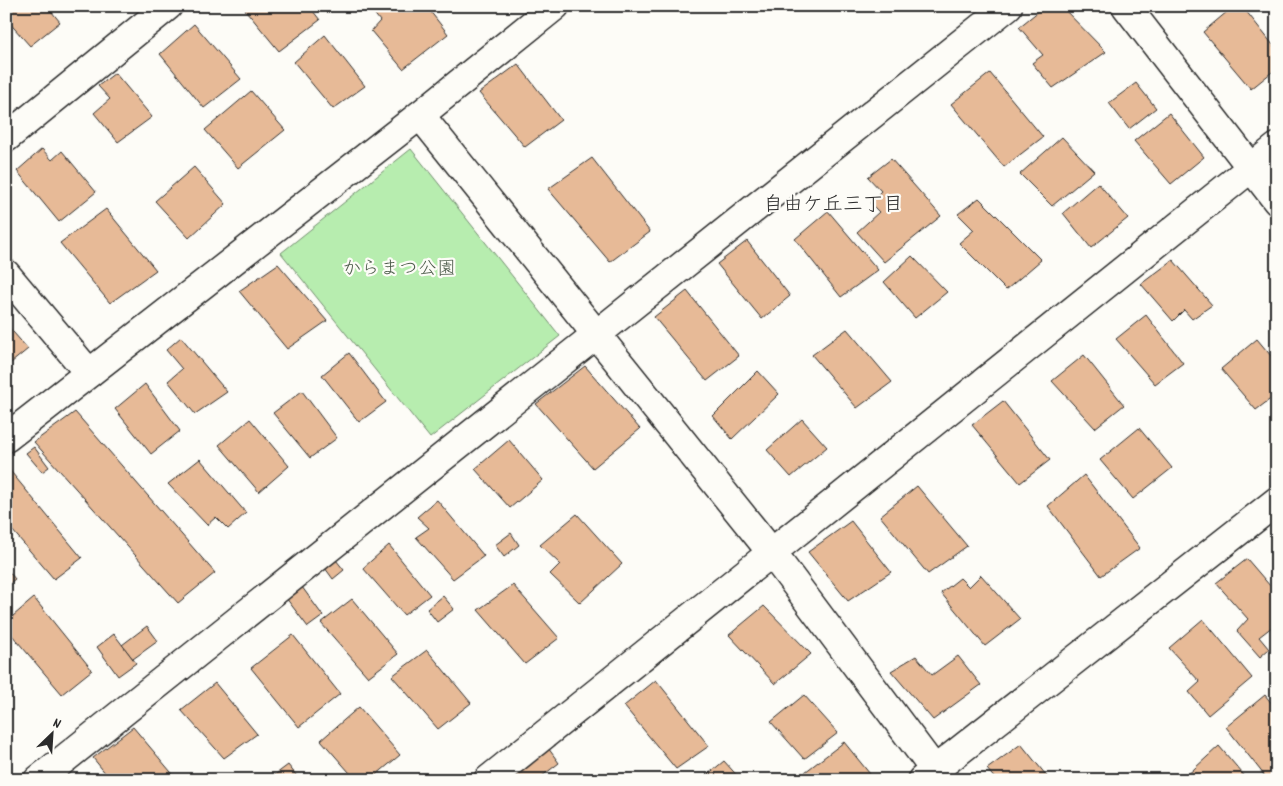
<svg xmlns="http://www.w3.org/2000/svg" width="1283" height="786" viewBox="0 0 1283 786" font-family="Dekko,'Klee One',sans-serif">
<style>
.green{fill:#b7edaf;stroke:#718c6d}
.building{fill:#e7ba97;stroke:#2b2b2b}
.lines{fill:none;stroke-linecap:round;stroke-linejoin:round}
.minor-casing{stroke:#2b2b2b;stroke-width:31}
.minor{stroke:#fdfcf7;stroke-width:28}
.labels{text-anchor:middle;stroke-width:4.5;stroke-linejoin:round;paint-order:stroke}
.park-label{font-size:19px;fill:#4e5c4c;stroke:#fdfcf7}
.neighbourhood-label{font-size:20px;fill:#2b2b2b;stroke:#fdfcf7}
</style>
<rect width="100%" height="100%" fill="#fdfcf7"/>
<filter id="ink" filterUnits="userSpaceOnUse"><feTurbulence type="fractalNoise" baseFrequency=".02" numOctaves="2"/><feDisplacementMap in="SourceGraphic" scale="10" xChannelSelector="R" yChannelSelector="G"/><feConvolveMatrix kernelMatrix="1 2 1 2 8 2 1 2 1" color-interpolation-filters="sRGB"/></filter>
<g filter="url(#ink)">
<path class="green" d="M 411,149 L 560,336 L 430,438 L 281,253 Z"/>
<g class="building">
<path d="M 6,6 L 47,6 L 60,22 L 30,46 L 6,19 Z"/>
<path d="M 242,6 L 309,6 L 320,20 L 279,51 Z"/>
<path d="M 373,6 L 426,6 L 448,34 L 403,69 L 371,31 L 380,21 L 370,8 Z"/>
<path d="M 1045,6 L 1061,6 L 1106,52 L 1053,88 L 1032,63 L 1043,55 L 1019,27 Z"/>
<path d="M 1234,6 L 1242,6 L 1277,50 L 1277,68 L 1251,89 L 1203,32 Z"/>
<path d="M 194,24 L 241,79 L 204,108 L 160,54 Z"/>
<path d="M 325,35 L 365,86 L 333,109 L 294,62 Z"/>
<path d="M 518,64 L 561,120 L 525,147 L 479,93 Z"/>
<path d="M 115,73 L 152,117 L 118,142 L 94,113 L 110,99 L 98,86 Z"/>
<path d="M 990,73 L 1043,137 L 1004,167 L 951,104 Z"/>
<path d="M 1136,83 L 1156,108 L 1129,129 L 1109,103 Z"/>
<path d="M 251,91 L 285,130 L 238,168 L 205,130 Z"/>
<path d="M 1169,113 L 1204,157 L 1171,184 L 1134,141 Z"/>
<path d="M 1062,137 L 1094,171 L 1052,206 L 1020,174 Z"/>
<path d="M 42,149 L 52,160 L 62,151 L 96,192 L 59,222 L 17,171 Z"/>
<path d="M 592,158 L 650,232 L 610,262 L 548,189 Z"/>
<path d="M 891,159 L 941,216 L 884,262 L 857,232 L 879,212 L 870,203 L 881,191 L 868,177 Z"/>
<path d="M 194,167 L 226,204 L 189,238 L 155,201 Z"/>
<path d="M 1098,183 L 1128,218 L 1091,248 L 1063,213 Z"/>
<path d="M 979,198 L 1041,260 L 1006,290 L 959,243 L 974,230 L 958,214 Z"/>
<path d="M 106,209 L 156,270 L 110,303 L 60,243 Z"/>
<path d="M 828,211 L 878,270 L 841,297 L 795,239 Z"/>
<path d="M 747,241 L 790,296 L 762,319 L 717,264 Z"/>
<path d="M 912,256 L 947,292 L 915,318 L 884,282 Z"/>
<path d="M 1173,260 L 1212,305 L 1192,319 L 1184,310 L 1173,321 L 1141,284 Z"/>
<path d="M 278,264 L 327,321 L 287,349 L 239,291 Z"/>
<path d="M 687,291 L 739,356 L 707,381 L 654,317 Z"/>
<path d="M 1146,315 L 1183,363 L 1155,384 L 1116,339 Z"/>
<path d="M 6,324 L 28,349 L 6,367 Z"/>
<path d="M 847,329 L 892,382 L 857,408 L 812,355 Z"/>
<path d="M 181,337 L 227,392 L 195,414 L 168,381 L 182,369 L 166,350 Z"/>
<path d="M 1257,339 L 1277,363 L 1277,394 L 1256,410 L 1221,369 Z"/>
<path d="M 349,353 L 386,402 L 359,422 L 322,375 Z"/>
<path d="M 1084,355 L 1124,405 L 1095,428 L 1052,381 Z"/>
<path d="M 585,366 L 640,429 L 593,468 L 536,404 Z"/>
<path d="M 758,371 L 779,394 L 732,439 L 713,416 Z"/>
<path d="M 145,384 L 180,431 L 151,454 L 115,409 Z"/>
<path d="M 302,391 L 337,438 L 310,458 L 273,413 Z"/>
<path d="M 1003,401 L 1050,460 L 1020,483 L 972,425 Z"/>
<path d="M 75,412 L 215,573 L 178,603 L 34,442 Z"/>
<path d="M 250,419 L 289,466 L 259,492 L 219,445 Z"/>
<path d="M 802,419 L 827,447 L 791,477 L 767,450 Z"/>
<path d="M 1139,428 L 1172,468 L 1133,499 L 1100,460 Z"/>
<path d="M 509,440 L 543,480 L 510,508 L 475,469 Z"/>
<path d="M 34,447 L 49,467 L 42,472 L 26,453 Z"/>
<path d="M 200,459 L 246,513 L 228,529 L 216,517 L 207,525 L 168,484 Z"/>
<path d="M 7,467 L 82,558 L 54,579 L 6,523 Z"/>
<path d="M 1084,475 L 1140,548 L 1101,576 L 1048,506 Z"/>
<path d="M 917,486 L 967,546 L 928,574 L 880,516 Z"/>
<path d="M 437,500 L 484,556 L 453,579 L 416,537 L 429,528 L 417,517 Z"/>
<path d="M 577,514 L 622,564 L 580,603 L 550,574 L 560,564 L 540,545 Z"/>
<path d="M 851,521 L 891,572 L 848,601 L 808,552 Z"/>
<path d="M 511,533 L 519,545 L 504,557 L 495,545 Z"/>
<path d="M 389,545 L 430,595 L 404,615 L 363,568 Z"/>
<path d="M 1247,559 L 1277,594 L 1277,623 L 1259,637 L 1269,649 L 1260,657 L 1237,631 L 1248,619 L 1216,583 Z"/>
<path d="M 336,560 L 344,570 L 333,579 L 325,568 Z"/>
<path d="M 6,568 L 15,579 L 6,586 Z"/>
<path d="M 981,575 L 1020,619 L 985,646 L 941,593 L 960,578 L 969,587 Z"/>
<path d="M 513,585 L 559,638 L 525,664 L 478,610 Z"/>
<path d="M 302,587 L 323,616 L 308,627 L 286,598 Z"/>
<path d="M 443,596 L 454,609 L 437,622 L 427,609 Z"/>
<path d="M 34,598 L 92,670 L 62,694 L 6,628 L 6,622 Z"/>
<path d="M 352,599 L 398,654 L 368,677 L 321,623 Z"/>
<path d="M 764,606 L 811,654 L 775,684 L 729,635 Z"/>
<path d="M 1203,619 L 1252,678 L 1208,715 L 1189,692 L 1200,682 L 1169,648 Z"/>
<path d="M 147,626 L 158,641 L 133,659 L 122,645 Z"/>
<path d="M 114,634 L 136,663 L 118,676 L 97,647 Z"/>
<path d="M 293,635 L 340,694 L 299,727 L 251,668 Z"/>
<path d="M 427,650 L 471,703 L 438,729 L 392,676 Z"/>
<path d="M 916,656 L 932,675 L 958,656 L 981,685 L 933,720 L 891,671 Z"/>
<path d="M 656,680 L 709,746 L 676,769 L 624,706 Z"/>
<path d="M 215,683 L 257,734 L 224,758 L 181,710 Z"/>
<path d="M 804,695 L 838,733 L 804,759 L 771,722 Z"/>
<path d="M 1265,695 L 1277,710 L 1277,780 L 1268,780 L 1226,727 Z"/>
<path d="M 359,707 L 400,755 L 370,780 L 356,780 L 321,740 Z"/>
<path d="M 133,727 L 176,778 L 174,780 L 111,780 L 93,758 Z"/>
<path d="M 543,741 L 559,763 L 537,780 L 492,780 Z"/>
<path d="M 844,742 L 874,779 L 812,780 L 805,772 Z"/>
<path d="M 1021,744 L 1050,780 L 996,780 L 987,769 Z"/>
<path d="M 1219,746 L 1248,780 L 1184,780 L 1183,779 Z"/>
<path d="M 724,761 L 741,780 L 701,780 Z"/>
<path d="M 288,765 L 300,780 L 268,780 Z"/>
</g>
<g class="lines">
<g class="minor-casing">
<g id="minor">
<path d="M 1126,6 L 1277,201"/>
<path d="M 420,115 L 772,553 L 942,780"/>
<path d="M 6,138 L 168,6"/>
<path d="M 6,274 L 89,373"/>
<path d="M 6,438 L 420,115 L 555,6"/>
<path d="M 38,780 L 1008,6"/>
<path d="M 488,780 L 1277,147"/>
<path d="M 922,780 L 1277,501"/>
</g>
</g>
<use href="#minor" class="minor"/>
</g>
</g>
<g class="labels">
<g class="park-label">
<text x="399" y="274">からまつ公園</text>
</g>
<g class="neighbourhood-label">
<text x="833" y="210">自由ケ丘三丁目</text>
</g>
</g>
<rect width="1283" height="786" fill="none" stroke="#fdfcf7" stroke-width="25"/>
<rect x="12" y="12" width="1258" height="761" fill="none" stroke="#2b2b2b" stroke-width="2" filter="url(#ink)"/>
<g transform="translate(52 734) rotate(25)" stroke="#fdfcf7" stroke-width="4" paint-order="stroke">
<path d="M0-4L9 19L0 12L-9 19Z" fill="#2b2b2b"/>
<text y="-8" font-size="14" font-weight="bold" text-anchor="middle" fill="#2b2b2b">N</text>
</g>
</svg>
